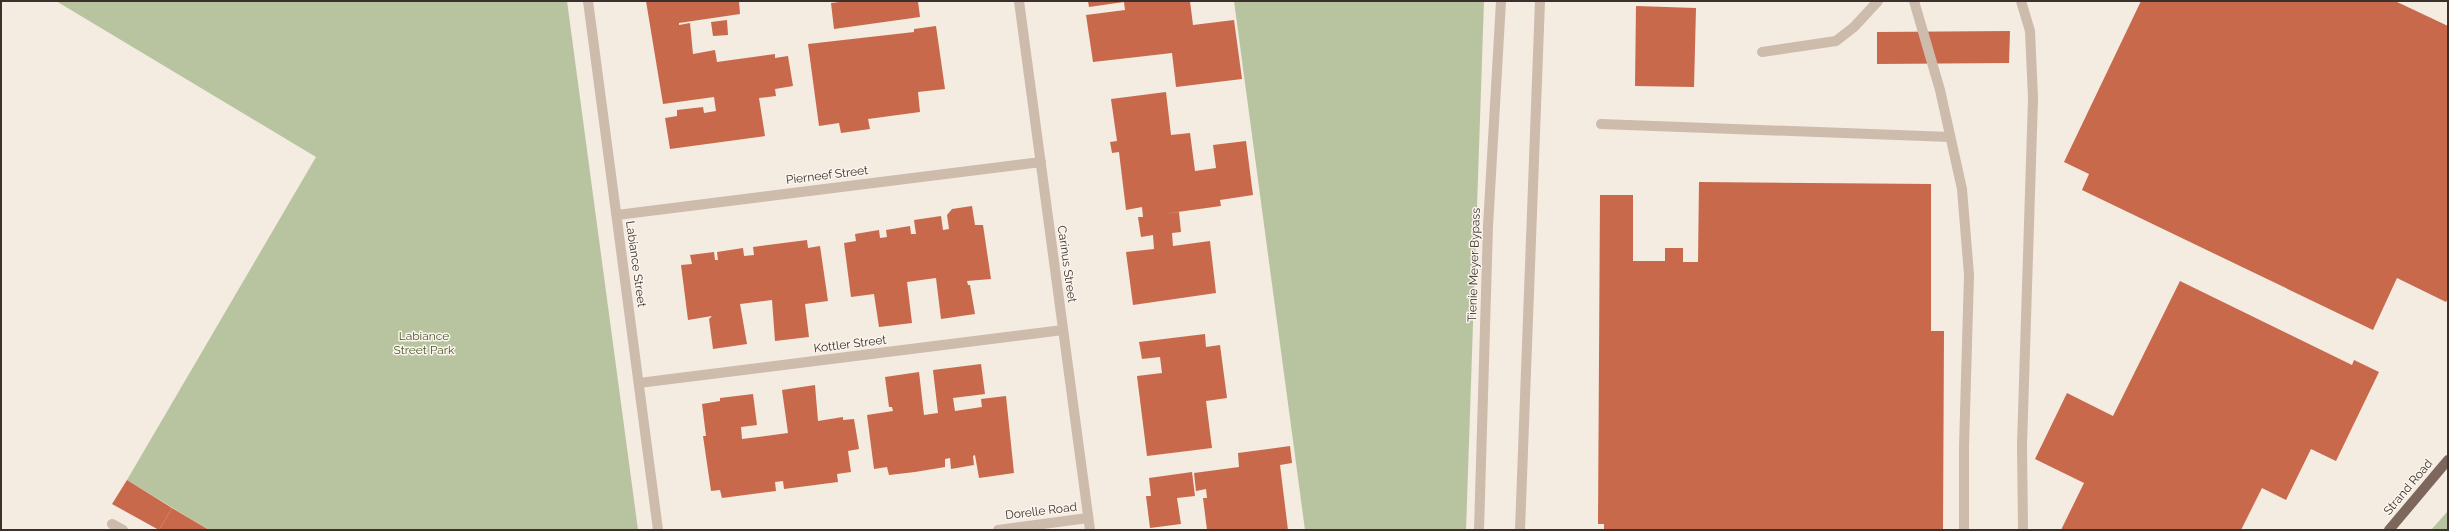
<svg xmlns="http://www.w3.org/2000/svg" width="2449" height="531" viewBox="0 0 2449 531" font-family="Raleway,sans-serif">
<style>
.green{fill:#b8c4a0}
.building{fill:#c8694b}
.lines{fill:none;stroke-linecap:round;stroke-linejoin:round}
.minor{stroke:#cdbbac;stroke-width:10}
.major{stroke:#7d675c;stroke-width:10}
.labels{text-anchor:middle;stroke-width:3;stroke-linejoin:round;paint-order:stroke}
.street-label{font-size:12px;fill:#3b302b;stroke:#fbf5ee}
.park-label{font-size:12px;fill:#4a5a2e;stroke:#fbf5ee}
</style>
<rect width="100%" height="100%" fill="#f4ebe1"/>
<g class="green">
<path d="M 56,1 L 567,1 L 638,530 L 209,530 L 127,480 L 316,157 Z"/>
<path d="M 1234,1 L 1484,1 L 1466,530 L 1305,530 Z"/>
<path d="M 2448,511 L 2448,530 L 2431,530 Z"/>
</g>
<g class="building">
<path d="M 646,1 L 739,1 L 740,14 L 679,23 L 679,25 L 690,23 L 693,54 L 715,50 L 717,62 L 775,54 L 775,58 L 788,56 L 793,86 L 775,89 L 776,96 L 759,98 L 765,136 L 670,149 L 665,118 L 677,116 L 677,110 L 703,107 L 704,113 L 716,111 L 714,97 L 663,104 Z"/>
<path d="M 848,1 L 918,1 L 920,17 L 834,29 L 831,3 Z"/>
<path d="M 1088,1 L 1190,1 L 1193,25 L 1234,20 L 1242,79 L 1176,87 L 1172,53 L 1093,62 L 1086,15 L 1125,10 L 1124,2 L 1089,7 Z"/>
<path d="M 2141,1 L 2395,1 L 2448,26 L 2448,298 L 2446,302 L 2397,278 L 2373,330 L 2082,190 L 2089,174 L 2064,162 Z"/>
<path d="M 1636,6 L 1696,8 L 1694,87 L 1635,86 Z"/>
<path d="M 727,20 L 728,35 L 713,36 L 711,22 Z"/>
<path d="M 936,26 L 945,89 L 918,92 L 920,112 L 868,119 L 870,129 L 841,133 L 839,123 L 819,126 L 808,44 L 914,32 L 914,29 Z"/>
<path d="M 2010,31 L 2009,63 L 1877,64 L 1877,32 Z"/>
<path d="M 1166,92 L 1171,135 L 1190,133 L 1195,171 L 1216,168 L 1213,145 L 1246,141 L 1253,195 L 1220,200 L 1221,206 L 1163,214 L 1179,212 L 1181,232 L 1172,233 L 1173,246 L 1210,241 L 1216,293 L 1133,305 L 1126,252 L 1154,249 L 1153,235 L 1141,237 L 1138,217 L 1143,217 L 1142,207 L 1126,210 L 1119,152 L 1112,153 L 1110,142 L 1117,141 L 1111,99 Z"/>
<path d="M 1699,182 L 1931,184 L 1931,331 L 1944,331 L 1943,530 L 1604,530 L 1604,524 L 1598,524 L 1600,195 L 1633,195 L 1633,261 L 1665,261 L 1665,248 L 1683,248 L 1683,262 L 1698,262 Z"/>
<path d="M 972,206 L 975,225 L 983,225 L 991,279 L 967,281 L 968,285 L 970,285 L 975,314 L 941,319 L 936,278 L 921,280 L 907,282 L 912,323 L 879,327 L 874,294 L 851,297 L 844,243 L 856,241 L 855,234 L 879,230 L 880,238 L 887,237 L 886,230 L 910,226 L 911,234 L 916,234 L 914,220 L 941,216 L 943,230 L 949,229 L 947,215 L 952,209 Z"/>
<path d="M 807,240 L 808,248 L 820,246 L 828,301 L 805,304 L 809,337 L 775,341 L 772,300 L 740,304 L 747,344 L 713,349 L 709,319 L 712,316 L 688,320 L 681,265 L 692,264 L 690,255 L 714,252 L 715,260 L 718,260 L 717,252 L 743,248 L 744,256 L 754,255 L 753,247 Z"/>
<path d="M 2180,281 L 2352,365 L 2354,360 L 2379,372 L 2336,461 L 2311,449 L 2286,500 L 2262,488 L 2241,530 L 2061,530 L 2084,483 L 2035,459 L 2067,393 L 2113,416 Z"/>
<path d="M 1205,334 L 1206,347 L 1220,345 L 1227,398 L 1206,401 L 1212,448 L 1147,456 L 1137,376 L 1162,373 L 1160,357 L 1142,359 L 1139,342 Z"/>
<path d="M 981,364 L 985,394 L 953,398 L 955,411 L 982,407 L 981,399 L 1006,396 L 1014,473 L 979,478 L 975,455 L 973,456 L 974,465 L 951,469 L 950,458 L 945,459 L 945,467 L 915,472 L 889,475 L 887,467 L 874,469 L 867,415 L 893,411 L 892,407 L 889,407 L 885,377 L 919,372 L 924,415 L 938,413 L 933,370 Z"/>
<path d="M 815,385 L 818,421 L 843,417 L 843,420 L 854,419 L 859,449 L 848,451 L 851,472 L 837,474 L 838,482 L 784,489 L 783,481 L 775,482 L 776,491 L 722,498 L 720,490 L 711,491 L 703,436 L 706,436 L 702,404 L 720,401 L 720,398 L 753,394 L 757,425 L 741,427 L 742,439 L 788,433 L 782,390 Z"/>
<path d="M 1290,446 L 1292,463 L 1280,465 L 1288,530 L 1207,530 L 1203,498 L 1207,498 L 1206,489 L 1196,491 L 1194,473 L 1239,467 L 1238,453 Z"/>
<path d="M 1192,472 L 1195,496 L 1177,498 L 1181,524 L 1150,528 L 1146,496 L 1151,496 L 1149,478 Z"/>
<path d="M 127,480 L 172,508 L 159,530 L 112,504 Z"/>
<path d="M 172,508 L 209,530 L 159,530 Z"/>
</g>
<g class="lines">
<g class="minor">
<path d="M 588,1 L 658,530"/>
<path d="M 1019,1 L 1090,530"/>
<path d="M 1914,1 L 1940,90 L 1962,189 L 1969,275 L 1964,447 L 1964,530"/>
<path d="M 2021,1 L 2030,31 L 2033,98 L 2022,445 L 2023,530"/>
<path d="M 1762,52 L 1836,41 L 1854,27 L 1878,1"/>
<path d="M 1601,124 L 1950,137"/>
<path d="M 617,215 L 1041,162"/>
<path d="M 639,383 L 1063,330"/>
<path d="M 112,524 L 123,530"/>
<path d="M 998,530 L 1088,518"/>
<path d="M 1479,530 L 1488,226 L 1501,1"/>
<path d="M 1520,530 L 1540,1"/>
</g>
<path class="major" d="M 2389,530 L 2448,460"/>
</g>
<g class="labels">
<g class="street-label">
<text transform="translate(827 175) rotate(-7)" y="4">Pierneef Street</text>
<text transform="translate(636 264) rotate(82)" y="4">Labiance Street</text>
<text transform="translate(1067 264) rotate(82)" y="4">Carinus Street</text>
<text transform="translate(1474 265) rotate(-88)" y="4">Tienie Meyer Bypass</text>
<text transform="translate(850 344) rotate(-7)" y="4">Kottler Street</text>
<text transform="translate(2408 487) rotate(-50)" y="4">Strand Road</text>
<text transform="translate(1041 511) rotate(-7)" y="4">Dorelle Road</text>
</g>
<g class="park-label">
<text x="424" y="340">Labiance<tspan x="424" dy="14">Street Park</tspan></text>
</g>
</g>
<rect width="2449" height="531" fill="none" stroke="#3b302b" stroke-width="4"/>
</svg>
